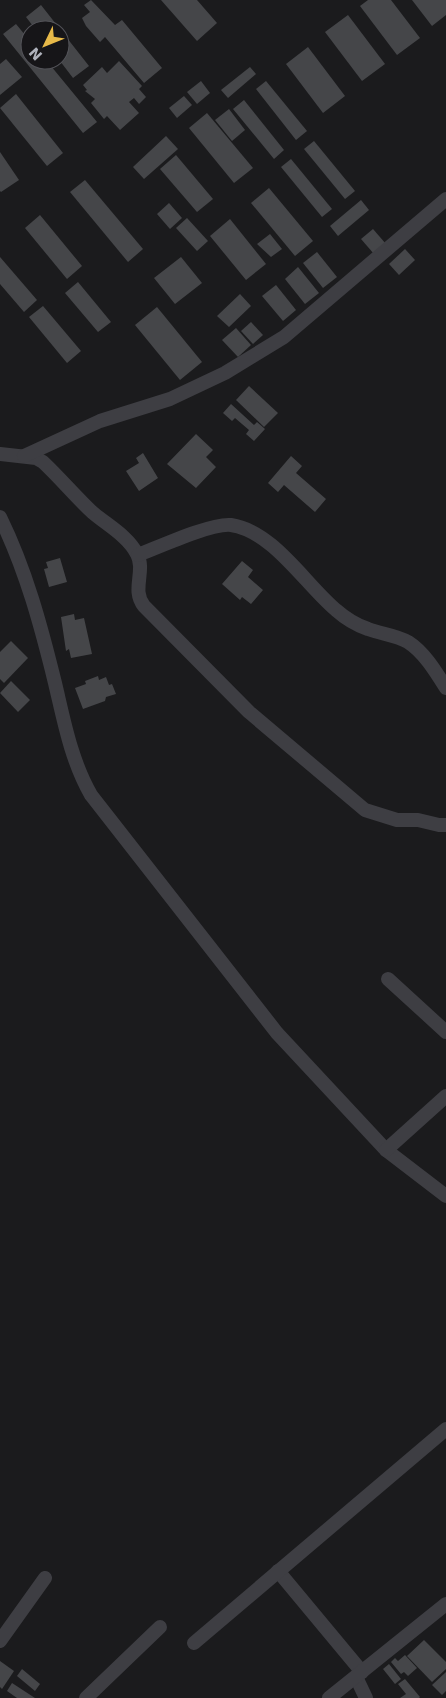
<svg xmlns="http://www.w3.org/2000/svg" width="446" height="1698" viewBox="0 0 446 1698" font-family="'DejaVu Sans',sans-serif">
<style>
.building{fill:#454649}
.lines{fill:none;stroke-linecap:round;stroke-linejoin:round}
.street{stroke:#3e3e43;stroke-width:14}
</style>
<rect width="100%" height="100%" fill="#1b1b1d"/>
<g class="building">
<path d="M 91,0 L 115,25 L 122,20 L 162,68 L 144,83 L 105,37 L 100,42 L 86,26 L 82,18 L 90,12 L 84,5 Z"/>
<path d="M 161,0 L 197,0 L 217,23 L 197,41 Z"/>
<path d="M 368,0 L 391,0 L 420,38 L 397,55 L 360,6 Z"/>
<path d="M 412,0 L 446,0 L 446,15 L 432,26 Z"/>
<path d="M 41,5 L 89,66 L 73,78 L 60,61 L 60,30 L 36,30 L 26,17 Z"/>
<path d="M 348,15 L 385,64 L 362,81 L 325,32 Z"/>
<path d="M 16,24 L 30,41 L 30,60 L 46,60 L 97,122 L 83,133 L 3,34 Z"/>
<path d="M 308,47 L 345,96 L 323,113 L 286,64 Z"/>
<path d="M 6,59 L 22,77 L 0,95 L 0,64 Z"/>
<path d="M 119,61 L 142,86 L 139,89 L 146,97 L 139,104 L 134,98 L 129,102 L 139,113 L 120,130 L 107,116 L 104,119 L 91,103 L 95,99 L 85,91 L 87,90 L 83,85 L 102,67 L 107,73 Z"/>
<path d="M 250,67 L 256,74 L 228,98 L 221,90 Z"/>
<path d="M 201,81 L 210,93 L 197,104 L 187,92 Z"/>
<path d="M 266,81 L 307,131 L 296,140 L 256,89 Z"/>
<path d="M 16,94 L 63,153 L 47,166 L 0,108 Z"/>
<path d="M 184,96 L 192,105 L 177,118 L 169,108 Z"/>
<path d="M 244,100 L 284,150 L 274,159 L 233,109 Z"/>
<path d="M 229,109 L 245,130 L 232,141 L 215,120 Z"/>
<path d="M 207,113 L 253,168 L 234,183 L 189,128 Z"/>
<path d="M 166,136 L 178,149 L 144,179 L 133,167 Z"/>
<path d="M 314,141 L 355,191 L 345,199 L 304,149 Z"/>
<path d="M 0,152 L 19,180 L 1,192 L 0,191 Z"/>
<path d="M 176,155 L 213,199 L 197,212 L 160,169 Z"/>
<path d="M 291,159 L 332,209 L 322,217 L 281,167 Z"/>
<path d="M 85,180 L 143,249 L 128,262 L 70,192 Z"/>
<path d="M 269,188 L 313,241 L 295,256 L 251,203 Z"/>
<path d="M 361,200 L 369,210 L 338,236 L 330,226 Z"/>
<path d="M 169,203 L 182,218 L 170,229 L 157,214 Z"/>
<path d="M 40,215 L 82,266 L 67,279 L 25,228 Z"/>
<path d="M 187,218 L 208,241 L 197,251 L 176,228 Z"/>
<path d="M 230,219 L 266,264 L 246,280 L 210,236 Z"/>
<path d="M 373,229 L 386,244 L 374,254 L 361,239 Z"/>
<path d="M 270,234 L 282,249 L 271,257 L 257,244 Z"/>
<path d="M 405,249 L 415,260 L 399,275 L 389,264 Z"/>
<path d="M 317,252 L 337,277 L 323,288 L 303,263 Z"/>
<path d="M 0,257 L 37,300 L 24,312 L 0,284 Z"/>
<path d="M 181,257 L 202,283 L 175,304 L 154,278 Z"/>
<path d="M 298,267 L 319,293 L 305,304 L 285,279 Z"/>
<path d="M 78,282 L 111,322 L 98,332 L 65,293 Z"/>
<path d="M 276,285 L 296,310 L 283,321 L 262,296 Z"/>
<path d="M 240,294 L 251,306 L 229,327 L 217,316 Z"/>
<path d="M 43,306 L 81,351 L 67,363 L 29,317 Z"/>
<path d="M 157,307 L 202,362 L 180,380 L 135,325 Z"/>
<path d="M 251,322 L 263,335 L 253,344 L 241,331 Z"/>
<path d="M 236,328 L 251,345 L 238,357 L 222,340 Z"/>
<path d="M 249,386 L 278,413 L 264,427 L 236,400 Z"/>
<path d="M 231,404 L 254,425 L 257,422 L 265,429 L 254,441 L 246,434 L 249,430 L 235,418 L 232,421 L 223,413 Z"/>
<path d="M 196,434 L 213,450 L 206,457 L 216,467 L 196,488 L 167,464 Z"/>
<path d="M 143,453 L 158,478 L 139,491 L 126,471 L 139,463 L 136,458 Z"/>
<path d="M 291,456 L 302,466 L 296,473 L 326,499 L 315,512 L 284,485 L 278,492 L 268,483 Z"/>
<path d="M 60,558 L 67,582 L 49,587 L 44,569 L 48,568 L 46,562 Z"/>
<path d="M 242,561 L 253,570 L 248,577 L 263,590 L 251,604 L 242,597 L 240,600 L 222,584 Z"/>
<path d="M 74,614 L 75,620 L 84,618 L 92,654 L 71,658 L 69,649 L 66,651 L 61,617 Z"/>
<path d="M 11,641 L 28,658 L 4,683 L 0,679 L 0,652 Z"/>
<path d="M 98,676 L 99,680 L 106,677 L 109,685 L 112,684 L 116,694 L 106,697 L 105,701 L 83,709 L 75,688 L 86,684 L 85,681 Z"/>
<path d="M 11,681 L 30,700 L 18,712 L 0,693 Z"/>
<path d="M 424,1640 L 446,1662 L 446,1669 L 432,1682 L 407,1656 Z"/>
<path d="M 405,1655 L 417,1668 L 408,1676 L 404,1672 L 401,1674 L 391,1662 L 395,1658 L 398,1661 Z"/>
<path d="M 0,1661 L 14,1671 L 2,1689 L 0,1687 Z"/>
<path d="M 389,1664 L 401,1679 L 395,1684 L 383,1669 Z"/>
<path d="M 22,1669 L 40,1684 L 35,1691 L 17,1676 Z"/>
<path d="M 446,1672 L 446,1691 L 442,1695 L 432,1685 Z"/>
<path d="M 405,1679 L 420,1697 L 419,1698 L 400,1698 L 406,1694 L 398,1684 Z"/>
<path d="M 12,1683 L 35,1698 L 17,1698 L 7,1691 Z"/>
</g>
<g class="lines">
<g class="street">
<path d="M 0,454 L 36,458 L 43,462 C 60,478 75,496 92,512 C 107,525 128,536 137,554 C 146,571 131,590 144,606 L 249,712 L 365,810 L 397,820 L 418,820 L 439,825 L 446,825"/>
<path d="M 24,456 L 100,421 L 170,399 L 225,373 L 284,337 L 446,199"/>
<path d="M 0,517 C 26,570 41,626 55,683 C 64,721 71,760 91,795 L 277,1033 L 386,1150 L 446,1196"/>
<path d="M 138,555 C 159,547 211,523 231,525 C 273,531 305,584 336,610 C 345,618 356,625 368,629 C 381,634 396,635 408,642 C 424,652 436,672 446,688"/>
<path d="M 388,979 L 446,1032"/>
<path d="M 386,1150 L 446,1096"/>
<path d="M 278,1571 L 362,1672"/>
<path d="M 0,1641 L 45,1578"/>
<path d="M 194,1643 L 446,1429"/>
<path d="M 356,1677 L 366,1698"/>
<path d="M 86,1698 L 160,1627"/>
<path d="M 329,1698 L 446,1604"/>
</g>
</g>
<g transform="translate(45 45) rotate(227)"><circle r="24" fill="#161518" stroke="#535359"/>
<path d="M0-4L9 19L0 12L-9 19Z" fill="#e7b949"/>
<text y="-8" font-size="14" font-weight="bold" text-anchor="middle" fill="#aeb1bb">N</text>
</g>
</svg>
